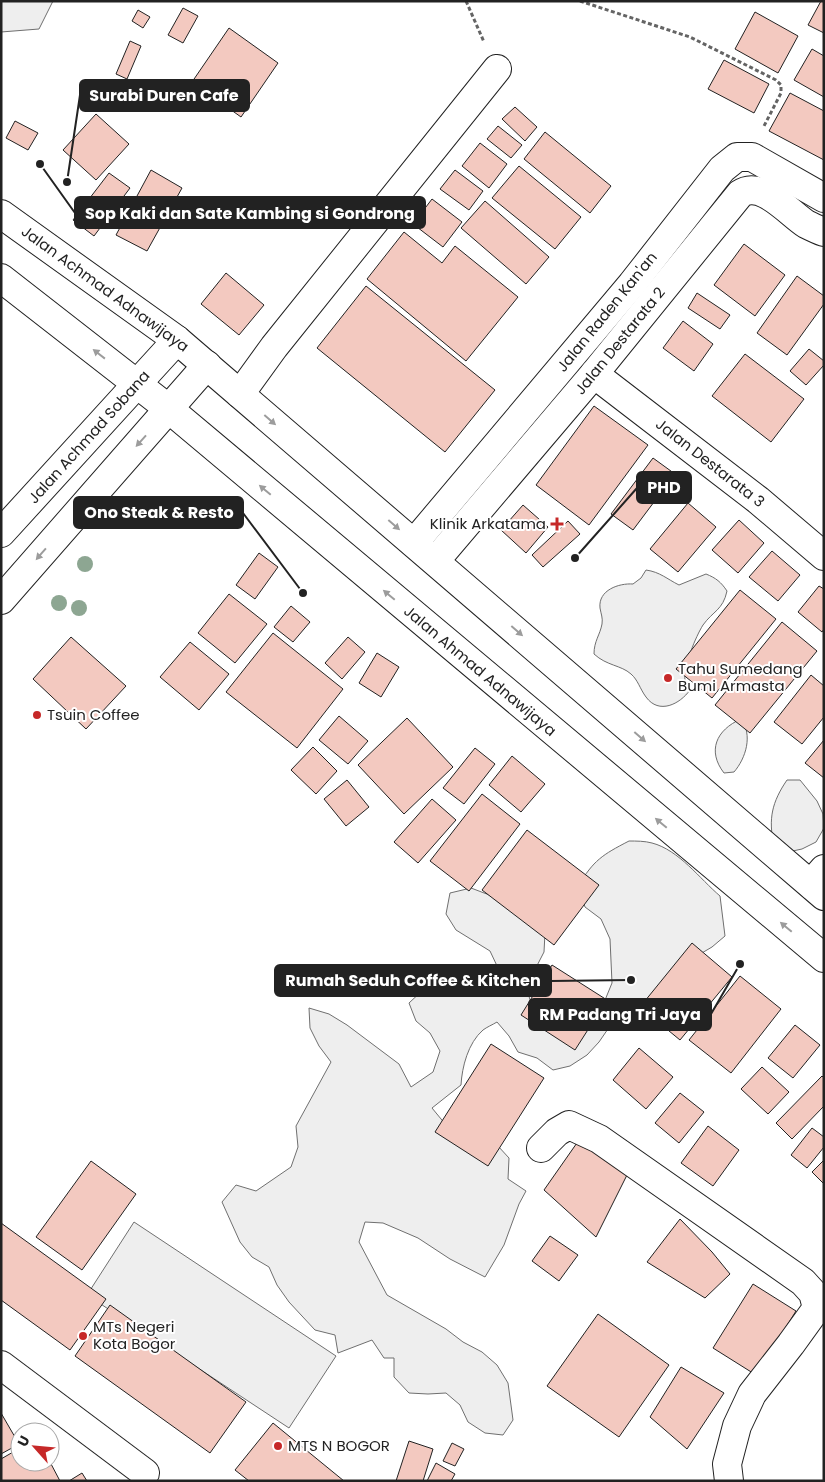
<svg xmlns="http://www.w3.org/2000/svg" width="825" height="1482" viewBox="0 0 825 1482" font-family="Poppins,sans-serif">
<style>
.green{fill:#eee;stroke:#6f6f6f}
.building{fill:#f3c9c0;stroke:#222}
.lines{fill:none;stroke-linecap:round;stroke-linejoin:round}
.minor-casing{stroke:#222;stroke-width:30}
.tertiary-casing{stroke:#222;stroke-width:30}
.primary-casing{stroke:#222;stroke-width:30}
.path{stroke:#646464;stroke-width:3;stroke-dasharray:4 2.5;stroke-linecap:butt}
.minor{stroke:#fff;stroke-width:28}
.tertiary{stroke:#fff;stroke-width:28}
.primary{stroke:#fff;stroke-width:28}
.tree{fill:#8da692}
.oneway{fill:#9c9c9c}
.poi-dot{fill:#c62828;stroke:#fff;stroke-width:2}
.labels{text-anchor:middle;stroke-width:4;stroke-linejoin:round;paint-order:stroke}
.street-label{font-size:15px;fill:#222;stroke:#fff}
.poi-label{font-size:15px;fill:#222;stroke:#fff;text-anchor:start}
.leader{fill:none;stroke:#222;stroke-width:2}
.callout-dot{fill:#222;stroke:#fff;stroke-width:2}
.callout{fill:#222;stroke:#222;stroke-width:2}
.callout-label{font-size:16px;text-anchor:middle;font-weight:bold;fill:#fff}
</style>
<rect width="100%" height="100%" fill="#fff"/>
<g class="green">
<path d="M 1,1 L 53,1 L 39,29 L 1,32 Z"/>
<path d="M 646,570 C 660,572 667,579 679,585 L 706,574 C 716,578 721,582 727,591 C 723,610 713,611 703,625 C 696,636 683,667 685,680 C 685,684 688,687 690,690 C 680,704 659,715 646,697 C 640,689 638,680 631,674 C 621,665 607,666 594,654 C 594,641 600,635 602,624 C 603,618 601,614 600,608 C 598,590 619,583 633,584 L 641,578 Z"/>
<path d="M 741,719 C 753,735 746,758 734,772 L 724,773 C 707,751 716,730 741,719 Z"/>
<path d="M 787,780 L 800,780 L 817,801 L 823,814 L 824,828 L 816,842 L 802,849 L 788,852 L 774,845 C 768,819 772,802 787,780 Z"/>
<path d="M 629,841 C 636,841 645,841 652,843 C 679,850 700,879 720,896 L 725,936 L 712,947 L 695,957 L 626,1018 L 610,1026 L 599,1042 L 587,1055 L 570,1066 L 553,1070 L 537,1058 L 518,1052 L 509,1036 L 497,1022 C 492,1025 487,1027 483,1030 C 468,1043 462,1067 461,1085 L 432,1108 L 446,1125 L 486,1133 L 509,1158 L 508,1179 L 526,1191 L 519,1204 L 504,1245 L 485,1277 L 450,1259 L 418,1238 L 383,1223 L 365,1222 L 359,1242 L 387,1295 L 446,1329 L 463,1342 L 482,1352 L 497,1365 L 508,1383 L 513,1420 L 503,1435 L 485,1433 L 468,1422 L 460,1405 L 446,1393 L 428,1394 L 409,1393 L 394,1377 L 394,1358 L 384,1358 L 372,1340 L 338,1353 L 335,1335 L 315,1330 L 289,1302 L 277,1285 L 269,1267 L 252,1257 L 240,1242 L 222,1202 L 236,1185 L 256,1191 L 291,1167 L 298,1147 L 296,1126 L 331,1062 L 319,1046 L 310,1028 L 309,1008 L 329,1014 L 347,1025 L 399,1064 L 411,1087 L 433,1072 L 440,1051 L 430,1033 L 416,1021 L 409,1003 L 424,989 L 446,984 L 467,989 L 491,989 L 498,968 L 490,951 L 456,930 L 446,914 L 450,893 L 471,888 L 492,896 L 545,933 L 544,952 L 526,987 L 532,1006 L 603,1005 L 612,983 L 610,939 L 601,919 L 585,907 L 578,886 C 594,860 602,855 629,841 Z"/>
<path d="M 134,1222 L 336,1356 L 289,1428 L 87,1295 Z"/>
</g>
<g class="building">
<path d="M 821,1 L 824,1 L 824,33 L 808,25 Z"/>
<path d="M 183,8 L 198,16 L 183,43 L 168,35 Z"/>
<path d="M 138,10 L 150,17 L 143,28 L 132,21 Z"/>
<path d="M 755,12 L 798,36 L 778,73 L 735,49 Z"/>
<path d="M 229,28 L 278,63 L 241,117 L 192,82 Z"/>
<path d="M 130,41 L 141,46 L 127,79 L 116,74 Z"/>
<path d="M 812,49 L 824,56 L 824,97 L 794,80 Z"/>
<path d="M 724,60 L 769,84 L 754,113 L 708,89 Z"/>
<path d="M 790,93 L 824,111 L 824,160 L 769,131 Z"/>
<path d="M 515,107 L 537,127 L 525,141 L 502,119 Z"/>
<path d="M 96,114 L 129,144 L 96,180 L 63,150 Z"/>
<path d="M 15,121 L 38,133 L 28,150 L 6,138 Z"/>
<path d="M 498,126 L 522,145 L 511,158 L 487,139 Z"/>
<path d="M 545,132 L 611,186 L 590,213 L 524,159 Z"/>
<path d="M 480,143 L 507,164 L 489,188 L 462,166 Z"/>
<path d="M 519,166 L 581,217 L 555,249 L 492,198 Z"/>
<path d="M 151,170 L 182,188 L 147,251 L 116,235 Z"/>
<path d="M 455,170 L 483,191 L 469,210 L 440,189 Z"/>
<path d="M 109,173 L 130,188 L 94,236 L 73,220 Z"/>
<path d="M 432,199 L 462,222 L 443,247 L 413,224 Z"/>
<path d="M 485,201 L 549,257 L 526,284 L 461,228 Z"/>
<path d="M 404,232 L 442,263 L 455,246 L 518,297 L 466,361 L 367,279 Z"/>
<path d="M 744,244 L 785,275 L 755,316 L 714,285 Z"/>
<path d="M 226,273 L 264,305 L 239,335 L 201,304 Z"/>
<path d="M 797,276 L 824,296 L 824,304 L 787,355 L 757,333 Z"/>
<path d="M 366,286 L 495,390 L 445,452 L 317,348 Z"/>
<path d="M 697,293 L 730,315 L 720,329 L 688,308 Z"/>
<path d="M 683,321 L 713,344 L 694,371 L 663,348 Z"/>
<path d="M 809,349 L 824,361 L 824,365 L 806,385 L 790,371 Z"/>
<path d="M 745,354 L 804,399 L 771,442 L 712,396 Z"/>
<path d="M 594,406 L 648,445 L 589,525 L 536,485 Z"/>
<path d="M 653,458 L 675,474 L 633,530 L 611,514 Z"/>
<path d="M 688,503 L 716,527 L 678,572 L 650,549 Z"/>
<path d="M 523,505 L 548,527 L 526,553 L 501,530 Z"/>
<path d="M 739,520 L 764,543 L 738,573 L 712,550 Z"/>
<path d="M 568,521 L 580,534 L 543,567 L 532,555 Z"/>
<path d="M 772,551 L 800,575 L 778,601 L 749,577 Z"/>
<path d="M 259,553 L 278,567 L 255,599 L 236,585 Z"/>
<path d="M 819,586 L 824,589 L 824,629 L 822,632 L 798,612 Z"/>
<path d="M 740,590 L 776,619 L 712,698 L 676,669 Z"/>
<path d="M 229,594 L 267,624 L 235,663 L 198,633 Z"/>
<path d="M 291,606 L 310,622 L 293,642 L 274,627 Z"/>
<path d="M 782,622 L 817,651 L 750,733 L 715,705 Z"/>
<path d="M 273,633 L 343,689 L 297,748 L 226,692 Z"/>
<path d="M 71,637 L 126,686 L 86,729 L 33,679 Z"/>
<path d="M 348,637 L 365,652 L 342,679 L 325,663 Z"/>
<path d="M 190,642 L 229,674 L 199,710 L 160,677 Z"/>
<path d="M 377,653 L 399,667 L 381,697 L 359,683 Z"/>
<path d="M 811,675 L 824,686 L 824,717 L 802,744 L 774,722 Z"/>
<path d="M 339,716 L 368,741 L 348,764 L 319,740 Z"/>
<path d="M 407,718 L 453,767 L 404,814 L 358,765 Z"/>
<path d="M 824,740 L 824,778 L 805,763 Z"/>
<path d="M 313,747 L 337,771 L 316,794 L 291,770 Z"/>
<path d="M 475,748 L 495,764 L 464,804 L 443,788 Z"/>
<path d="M 512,756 L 545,784 L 521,812 L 489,785 Z"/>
<path d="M 347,780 L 369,807 L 346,826 L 324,799 Z"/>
<path d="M 482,794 L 520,824 L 469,891 L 430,861 Z"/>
<path d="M 432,799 L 456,820 L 418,863 L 394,842 Z"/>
<path d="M 527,830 L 599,885 L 554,945 L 482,890 Z"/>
<path d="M 692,943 L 732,977 L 680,1040 L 640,1007 Z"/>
<path d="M 552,965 L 607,1000 L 575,1050 L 521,1015 Z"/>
<path d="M 740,976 L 781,1009 L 731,1073 L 689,1040 Z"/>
<path d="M 795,1025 L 820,1045 L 793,1078 L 768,1058 Z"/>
<path d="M 491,1044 L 544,1078 L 488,1166 L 435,1132 Z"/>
<path d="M 639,1048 L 673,1077 L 646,1109 L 613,1080 Z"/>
<path d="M 762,1067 L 789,1092 L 768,1114 L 741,1089 Z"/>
<path d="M 822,1076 L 824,1078 L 824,1106 L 792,1139 L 776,1123 Z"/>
<path d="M 680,1093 L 704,1112 L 679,1143 L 655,1123 Z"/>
<path d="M 708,1126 L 739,1150 L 713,1186 L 681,1163 Z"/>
<path d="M 812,1128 L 824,1137 L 824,1147 L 807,1168 L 791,1155 Z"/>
<path d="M 579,1140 L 630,1169 L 596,1237 L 544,1190 Z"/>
<path d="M 824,1160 L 824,1184 L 812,1172 Z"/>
<path d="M 91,1161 L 136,1194 L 82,1270 L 36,1237 Z"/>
<path d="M 680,1219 L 712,1252 L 730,1274 L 705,1298 L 647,1262 Z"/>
<path d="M 1,1223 L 106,1299 L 70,1350 L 1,1300 Z"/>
<path d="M 550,1236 L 578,1255 L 559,1281 L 532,1261 Z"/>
<path d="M 753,1284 L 796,1311 L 756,1375 L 713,1348 Z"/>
<path d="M 110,1305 L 246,1402 L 210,1453 L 75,1356 Z"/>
<path d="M 598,1314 L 669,1365 L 619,1437 L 547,1386 Z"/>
<path d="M 681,1367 L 724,1393 L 687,1449 L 650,1417 Z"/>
<path d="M 1,1413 L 19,1444 L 1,1454 Z"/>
<path d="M 273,1423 L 344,1481 L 249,1481 L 235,1470 Z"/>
<path d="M 409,1441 L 433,1449 L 423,1481 L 396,1481 Z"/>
<path d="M 452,1443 L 464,1449 L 455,1466 L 443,1461 Z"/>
<path d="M 20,1448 L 20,1462 L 50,1462 L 60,1481 L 1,1481 L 1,1459 Z"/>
<path d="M 436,1463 L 455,1474 L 451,1481 L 427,1481 Z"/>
<path d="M 82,1473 L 87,1481 L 69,1481 Z"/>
</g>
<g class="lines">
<g class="minor-casing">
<g id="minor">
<path d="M 594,374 L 758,500 L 824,556"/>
<path d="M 240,394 L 274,347 L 497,69"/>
<path d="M 437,562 L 436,560 L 594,374 L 740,194 C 761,179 789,213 806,224 C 812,227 818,230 824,232"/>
<path d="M 813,886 L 817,877 L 824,869"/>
<path d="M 541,1148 L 557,1132 L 569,1125 L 599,1139 L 803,1282 L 813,1293 L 817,1308 L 791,1344 L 752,1394 L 737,1426 L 727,1464 L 729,1481"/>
<path d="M 1,1365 L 145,1473"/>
</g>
</g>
<g class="tertiary-casing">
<path id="tertiary" d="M 414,543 L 632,284 L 722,169 L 737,157 L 752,157 L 824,198"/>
</g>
<g class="primary-casing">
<g id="primary">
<path d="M 1,214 L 177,340 L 824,896"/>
<path d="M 1,278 L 169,409 L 824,958"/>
<path d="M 1,533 L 177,340"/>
<path d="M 1,600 L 207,365"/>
</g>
</g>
<g class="path">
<path d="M 466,1 L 484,42"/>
<path d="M 580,1 L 690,37 L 776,80 L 781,85 L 781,93 L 763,128"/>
</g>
<use href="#minor" class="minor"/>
<use href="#tertiary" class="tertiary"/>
<use href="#primary" class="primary"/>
</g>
<g class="tree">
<circle cx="85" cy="564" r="8"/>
<circle cx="59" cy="603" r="8"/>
<circle cx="79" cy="608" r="8"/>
</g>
<defs><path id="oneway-solid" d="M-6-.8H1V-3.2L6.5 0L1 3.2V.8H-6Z" transform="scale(1.25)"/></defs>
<g class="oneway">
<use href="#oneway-solid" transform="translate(99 354) rotate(-142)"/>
<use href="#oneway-solid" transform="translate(270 420) rotate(41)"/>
<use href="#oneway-solid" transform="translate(141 441) rotate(132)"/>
<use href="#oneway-solid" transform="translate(265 490) rotate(-140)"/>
<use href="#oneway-solid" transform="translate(394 525) rotate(41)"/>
<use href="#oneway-solid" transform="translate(41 554) rotate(131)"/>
<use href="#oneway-solid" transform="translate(389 595) rotate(-140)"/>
<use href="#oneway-solid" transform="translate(517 631) rotate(41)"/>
<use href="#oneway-solid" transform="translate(640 737) rotate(41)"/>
<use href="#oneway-solid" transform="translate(661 823) rotate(-140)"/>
<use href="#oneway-solid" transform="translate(786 927) rotate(-140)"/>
</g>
<g class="poi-dot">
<path d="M554.5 516.5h5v5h5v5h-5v5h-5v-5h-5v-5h5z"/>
<circle cx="668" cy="678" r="5"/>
<circle cx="37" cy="715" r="5"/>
<circle cx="83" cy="1336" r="5"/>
<circle cx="278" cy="1446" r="5"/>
</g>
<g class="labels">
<g class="street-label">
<text transform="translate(105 289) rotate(36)" y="5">Jalan Achmad Adnawijaya</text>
<text transform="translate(607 312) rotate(-51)" y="5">Jalan Raden Kan'an</text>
<text transform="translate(620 341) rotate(-51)" y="5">Jalan Destarata 2</text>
<text transform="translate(89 437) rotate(-48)" y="5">Jalan Achmad Sobana</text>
<text transform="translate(710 463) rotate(38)" y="5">Jalan Destarata 3</text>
<text transform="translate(480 671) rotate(40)" y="5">Jalan Ahmad Adnawijaya</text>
</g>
<g class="poi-label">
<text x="546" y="529" text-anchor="end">Klinik Arkatama</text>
<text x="678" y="674">Tahu Sumedang<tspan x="678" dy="17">Bumi Armasta</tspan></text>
<text x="47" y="720">Tsuin Coffee</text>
<text x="93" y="1332">MTs Negeri<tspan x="93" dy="17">Kota Bogor</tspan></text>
<text x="288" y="1451">MTS N BOGOR</text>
</g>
</g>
<path class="leader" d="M67 182L80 95M40 164L75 213M575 558L637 488M303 593L243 513M631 980L551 981M740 964L711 1014"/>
<g class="callout-dot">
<circle cx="67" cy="182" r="5"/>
<circle cx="40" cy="164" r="5"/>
<circle cx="575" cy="558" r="5"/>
<circle cx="303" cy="593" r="5"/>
<circle cx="631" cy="980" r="5"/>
<circle cx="740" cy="964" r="5"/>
</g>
<g class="callout">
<rect x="80" y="80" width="169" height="31" rx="5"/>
<rect x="75" y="197" width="350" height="31" rx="5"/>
<rect x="637" y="472" width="54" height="31" rx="5"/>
<rect x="74" y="497" width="169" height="31" rx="5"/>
<rect x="275" y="965" width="276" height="31" rx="5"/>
<rect x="529" y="999" width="182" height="31" rx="5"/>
</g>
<g class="callout-label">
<text x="164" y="101">Surabi Duren Cafe</text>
<text x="250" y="219">Sop Kaki dan Sate Kambing si Gondrong</text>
<text x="664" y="493">PHD</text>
<text x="159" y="518">Ono Steak &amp; Resto</text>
<text x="413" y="986">Rumah Seduh Coffee &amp; Kitchen</text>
<text x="620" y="1020">RM Padang Tri Jaya</text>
</g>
<rect width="825" height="1482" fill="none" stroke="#222222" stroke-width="5"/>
<g transform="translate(35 1447) rotate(297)"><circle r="24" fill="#ffffff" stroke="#a7a7a7"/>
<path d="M0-4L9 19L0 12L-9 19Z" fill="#c62828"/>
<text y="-8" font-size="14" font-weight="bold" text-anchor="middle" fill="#222222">U</text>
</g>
</svg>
